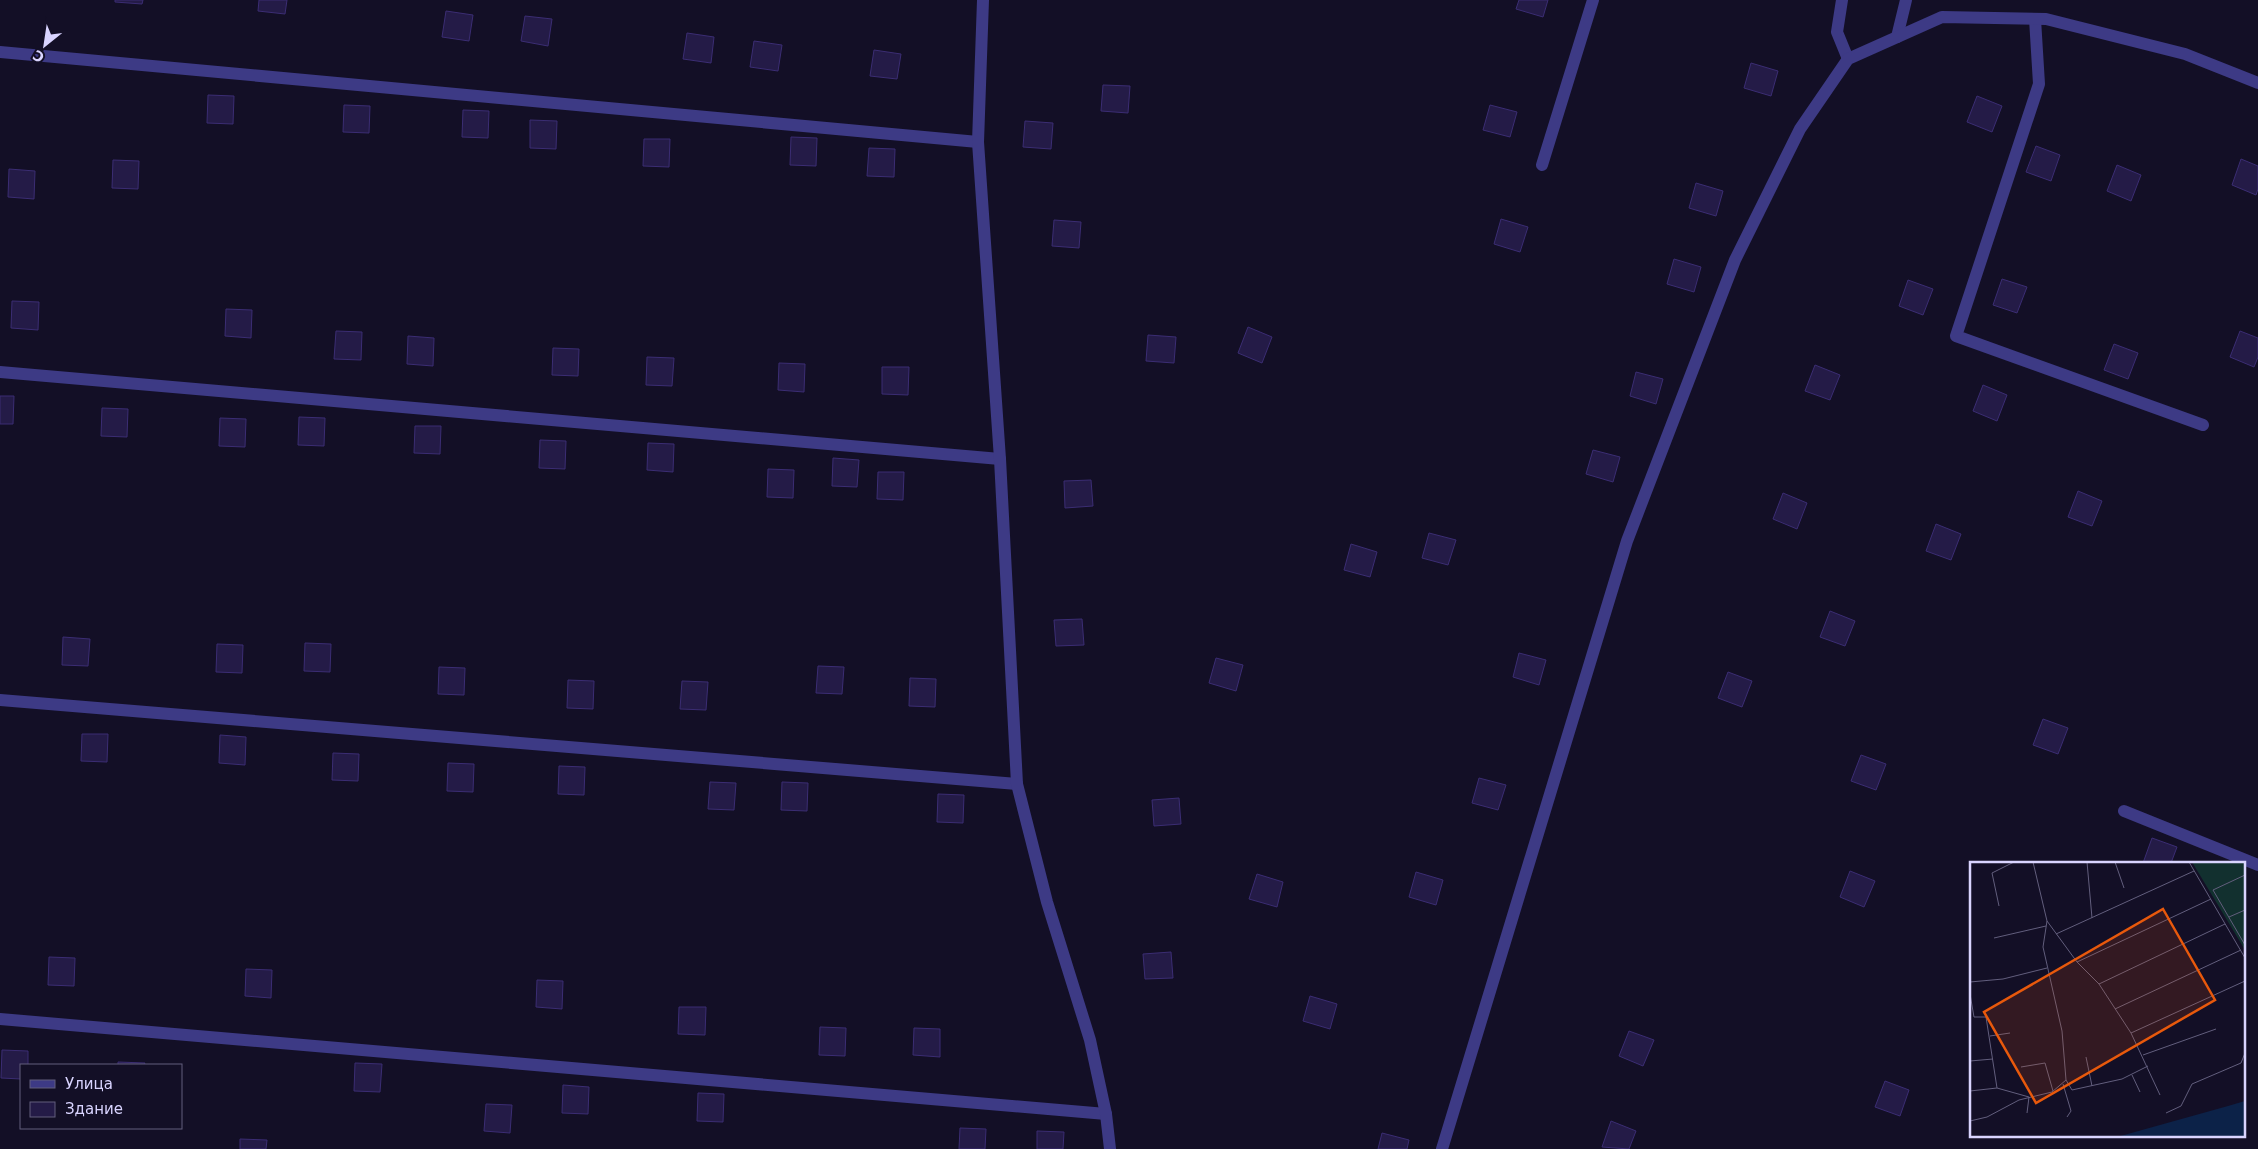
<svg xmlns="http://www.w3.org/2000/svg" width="2258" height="1149" viewBox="0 0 2258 1149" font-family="'DejaVu Sans',sans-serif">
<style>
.building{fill:#241b47;stroke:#3b2d73}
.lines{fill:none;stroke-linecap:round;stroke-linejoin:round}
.service{stroke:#3d3a85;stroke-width:12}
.minor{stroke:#3d3a85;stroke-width:12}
.inset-road{fill:none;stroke:#625e7d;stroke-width:1}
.view{fill:#e8590c;fill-opacity:0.15;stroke:#e8590c;stroke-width:2.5}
.inset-edge{fill:none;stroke:#d9d4ff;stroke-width:2.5}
</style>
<rect width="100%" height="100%" fill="#130f26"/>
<g class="building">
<path d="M 115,0 L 143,0 L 142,4 L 115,2 Z"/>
<path d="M 259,0 L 287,0 L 285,14 L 258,11 Z"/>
<path d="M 1519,0 L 1548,0 L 1543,17 L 1516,9 Z"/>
<path d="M 446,11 L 473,15 L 469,41 L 442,37 Z"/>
<path d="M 525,16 L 552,19 L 548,46 L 521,41 Z"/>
<path d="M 687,33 L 714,37 L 711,63 L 683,59 Z"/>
<path d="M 754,41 L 782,45 L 778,71 L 750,67 Z"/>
<path d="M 874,50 L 901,54 L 897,79 L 870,76 Z"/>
<path d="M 1751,63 L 1778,71 L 1771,96 L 1744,88 Z"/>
<path d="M 1103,85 L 1130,86 L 1128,113 L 1101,111 Z"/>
<path d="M 208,95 L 234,96 L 233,124 L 207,123 Z"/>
<path d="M 1977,96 L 2002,106 L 1992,132 L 1967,122 Z"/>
<path d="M 344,105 L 370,106 L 369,133 L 343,132 Z"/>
<path d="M 1490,105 L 1517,112 L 1510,137 L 1483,130 Z"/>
<path d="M 463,110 L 489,111 L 488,138 L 462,137 Z"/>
<path d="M 530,120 L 557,121 L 556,149 L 530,148 Z"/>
<path d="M 1025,121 L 1053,123 L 1051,149 L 1023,147 Z"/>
<path d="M 791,137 L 817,138 L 816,166 L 790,165 Z"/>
<path d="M 644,139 L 670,139 L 669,167 L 643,166 Z"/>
<path d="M 2036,146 L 2060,155 L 2051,181 L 2026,172 Z"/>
<path d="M 869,148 L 895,149 L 894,177 L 867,176 Z"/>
<path d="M 2241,159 L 2258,166 L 2258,189 L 2256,195 L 2232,185 Z"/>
<path d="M 113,160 L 139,161 L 138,189 L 112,188 Z"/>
<path d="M 2117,165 L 2141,175 L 2131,201 L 2107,191 Z"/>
<path d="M 9,169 L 35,171 L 34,199 L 8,197 Z"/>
<path d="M 1696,183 L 1723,191 L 1716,216 L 1689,208 Z"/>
<path d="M 1501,219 L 1528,227 L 1520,252 L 1494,244 Z"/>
<path d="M 1054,220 L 1081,222 L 1079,248 L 1052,246 Z"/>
<path d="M 1674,259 L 1701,267 L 1694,292 L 1667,284 Z"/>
<path d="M 2002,279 L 2027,287 L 2017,313 L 1993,305 Z"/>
<path d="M 1908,280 L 1933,289 L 1923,315 L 1899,306 Z"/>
<path d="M 12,301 L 39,302 L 38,330 L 11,328 Z"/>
<path d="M 226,309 L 252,310 L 251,338 L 225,336 Z"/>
<path d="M 1248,327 L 1272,337 L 1262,363 L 1238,353 Z"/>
<path d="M 336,331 L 362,332 L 361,360 L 334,359 Z"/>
<path d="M 2240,331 L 2258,338 L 2258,357 L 2254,367 L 2230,357 Z"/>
<path d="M 1148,335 L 1176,337 L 1174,363 L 1146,361 Z"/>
<path d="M 408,336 L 434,338 L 433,366 L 407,364 Z"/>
<path d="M 2114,344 L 2138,353 L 2128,379 L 2104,370 Z"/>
<path d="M 553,348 L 579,349 L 578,376 L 552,375 Z"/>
<path d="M 647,357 L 674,358 L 672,386 L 646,385 Z"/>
<path d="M 779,363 L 805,364 L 804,392 L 778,390 Z"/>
<path d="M 1815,365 L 1840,375 L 1830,400 L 1805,391 Z"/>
<path d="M 882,367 L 909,367 L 908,395 L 882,394 Z"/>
<path d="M 1636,372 L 1663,379 L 1656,404 L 1630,396 Z"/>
<path d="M 1983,385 L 2007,395 L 1997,421 L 1973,411 Z"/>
<path d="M 0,396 L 14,396 L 13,424 L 0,424 Z"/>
<path d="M 102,408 L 128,409 L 127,437 L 101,436 Z"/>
<path d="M 299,417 L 325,418 L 324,446 L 298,445 Z"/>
<path d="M 220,418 L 246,419 L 245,447 L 219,446 Z"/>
<path d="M 415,426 L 441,426 L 440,454 L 414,453 Z"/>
<path d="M 540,440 L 566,441 L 565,469 L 539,468 Z"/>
<path d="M 648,443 L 674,444 L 673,472 L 647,470 Z"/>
<path d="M 1593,450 L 1620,457 L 1613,482 L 1586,474 Z"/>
<path d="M 833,458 L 859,460 L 857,487 L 832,486 Z"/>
<path d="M 768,469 L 794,470 L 793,498 L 767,497 Z"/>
<path d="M 878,472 L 904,472 L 903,500 L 877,499 Z"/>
<path d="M 1091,480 L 1093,506 L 1065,508 L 1064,481 Z"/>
<path d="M 2078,491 L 2102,501 L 2092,526 L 2068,517 Z"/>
<path d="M 1783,493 L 1807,503 L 1797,529 L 1773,519 Z"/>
<path d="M 1936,524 L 1961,534 L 1951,560 L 1926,551 Z"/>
<path d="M 1429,533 L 1456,540 L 1448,565 L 1422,558 Z"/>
<path d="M 1351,544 L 1377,552 L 1370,577 L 1344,570 Z"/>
<path d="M 1830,611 L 1855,621 L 1845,646 L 1820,637 Z"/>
<path d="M 1082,619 L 1084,645 L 1056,646 L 1054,620 Z"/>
<path d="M 63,637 L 90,639 L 88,666 L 62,665 Z"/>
<path d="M 305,643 L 331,644 L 330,672 L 304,671 Z"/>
<path d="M 217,644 L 243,645 L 242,673 L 216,672 Z"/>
<path d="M 1519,653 L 1546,660 L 1539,685 L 1513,677 Z"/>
<path d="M 1216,658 L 1243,665 L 1236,691 L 1209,683 Z"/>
<path d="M 818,666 L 844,667 L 842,694 L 816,693 Z"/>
<path d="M 439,667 L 465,668 L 464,695 L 438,694 Z"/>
<path d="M 1728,672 L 1752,681 L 1742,707 L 1718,698 Z"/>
<path d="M 910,678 L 936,679 L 935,707 L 909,706 Z"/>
<path d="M 568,680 L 594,681 L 593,709 L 567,708 Z"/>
<path d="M 682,681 L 708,682 L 706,710 L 680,709 Z"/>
<path d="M 2043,719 L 2068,728 L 2058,754 L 2033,745 Z"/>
<path d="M 82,734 L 108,734 L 107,762 L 81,761 Z"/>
<path d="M 220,735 L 246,737 L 245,765 L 219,763 Z"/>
<path d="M 333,753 L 359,754 L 358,781 L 332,780 Z"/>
<path d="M 1861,755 L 1886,764 L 1876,790 L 1851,781 Z"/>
<path d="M 448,763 L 474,764 L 473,792 L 447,791 Z"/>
<path d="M 559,766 L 585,767 L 584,795 L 558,794 Z"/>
<path d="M 1479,778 L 1506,785 L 1498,810 L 1472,803 Z"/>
<path d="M 710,782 L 736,783 L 734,810 L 708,809 Z"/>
<path d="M 782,782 L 808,783 L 807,811 L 781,810 Z"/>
<path d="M 938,794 L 964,795 L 963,823 L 937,822 Z"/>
<path d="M 1179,798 L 1181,824 L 1154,826 L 1152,800 Z"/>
<path d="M 2152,838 L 2177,847 L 2171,863 L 2143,863 Z"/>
<path d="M 1850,871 L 1875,881 L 1864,907 L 1840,897 Z"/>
<path d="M 1416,872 L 1443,880 L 1436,905 L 1409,897 Z"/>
<path d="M 1257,874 L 1283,882 L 1277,907 L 1249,899 Z"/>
<path d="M 1171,952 L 1173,978 L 1145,979 L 1143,954 Z"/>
<path d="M 49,957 L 75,958 L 74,986 L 48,985 Z"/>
<path d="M 246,969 L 272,970 L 271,998 L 245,996 Z"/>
<path d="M 537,980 L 563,981 L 562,1009 L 536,1007 Z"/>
<path d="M 1310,996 L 1337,1004 L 1330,1029 L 1303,1021 Z"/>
<path d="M 679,1007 L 706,1007 L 705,1035 L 678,1034 Z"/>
<path d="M 820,1027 L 846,1028 L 845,1056 L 819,1055 Z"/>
<path d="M 914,1028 L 940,1029 L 940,1057 L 913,1055 Z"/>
<path d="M 1629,1031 L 1654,1040 L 1643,1066 L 1619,1056 Z"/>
<path d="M 2,1050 L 28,1051 L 28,1065 L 21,1065 L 21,1079 L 1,1078 Z"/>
<path d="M 118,1062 L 145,1063 L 144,1065 L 118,1065 Z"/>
<path d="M 355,1063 L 382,1064 L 380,1092 L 354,1091 Z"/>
<path d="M 1885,1081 L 1909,1090 L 1900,1116 L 1875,1107 Z"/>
<path d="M 563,1085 L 589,1087 L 588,1114 L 562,1113 Z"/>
<path d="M 698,1093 L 724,1094 L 723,1122 L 697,1121 Z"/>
<path d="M 486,1104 L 512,1105 L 510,1133 L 484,1131 Z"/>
<path d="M 1611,1121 L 1636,1131 L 1629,1149 L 1602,1147 Z"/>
<path d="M 960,1128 L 986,1129 L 985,1149 L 959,1149 Z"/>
<path d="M 1037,1131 L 1064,1132 L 1063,1149 L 1037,1149 Z"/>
<path d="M 1382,1133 L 1409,1140 L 1407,1149 L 1378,1149 Z"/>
<path d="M 240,1139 L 267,1140 L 266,1149 L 240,1149 Z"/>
</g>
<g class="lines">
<g class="service">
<path d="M 1842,0 L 1837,32 L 1848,59"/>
<path d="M 2035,19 L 2039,84 L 1956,336 L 2203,425"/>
<path d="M 1897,37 L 1906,0"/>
<path d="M 0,52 L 978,142"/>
<path d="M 1542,165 L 1593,0"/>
<path d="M 0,372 L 1000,459"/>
<path d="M 0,700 L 1017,784"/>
<path d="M 2124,811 L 2258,865"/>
<path d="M 0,1019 L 1106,1114"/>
</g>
<g class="minor">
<path d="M 983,0 L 978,142 L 1000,459 L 1017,784 L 1047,902 L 1090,1040 L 1106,1114 L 1110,1149"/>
<path d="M 1442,1149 L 1627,541 L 1735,260 L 1800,129 L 1848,59 L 1942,17 L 2046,19 L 2185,54 L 2258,83"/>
</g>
</g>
<g transform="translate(1970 862)">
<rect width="275" height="275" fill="#130f26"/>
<path d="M 222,0 L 275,0 L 275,88 Z" fill="#12302f"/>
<path d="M 275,239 L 275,275 L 147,275 L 258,244 Z" fill="#0c2248"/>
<path class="inset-road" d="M 117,0 L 122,56M 145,0 L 154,26M 219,0 L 275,96M 275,13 L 243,28 L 275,83M 29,44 L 22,11 L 44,0M 259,55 L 275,48M 77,59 L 107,100 L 129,122 L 161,171 L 190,233M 86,72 L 224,9M 24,76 L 76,64M 107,100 L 241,37M 0,120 L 33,117 L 77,106M 129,122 L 255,62M 0,132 L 4,155 L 16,155 L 27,226M 145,147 L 271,88M 161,171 L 275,119M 20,174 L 40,171M 173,193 L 246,167M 116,195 L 122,224M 0,199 L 23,197M 51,205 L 75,201 L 83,229M 162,213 L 170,230M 96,218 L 102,228 L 152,217 L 178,204M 93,222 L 101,249 L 97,255M 0,229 L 27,226 L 59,235 L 57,251M 196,251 L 211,244 L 222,222 L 271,201 L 275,191M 0,259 L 17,255 L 49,238 L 82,230 L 96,218 L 92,169 L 73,85 L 77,59 L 63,0"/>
<path class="view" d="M 193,47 L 245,138 L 66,241 L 14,150 Z"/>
<rect width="275" height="275" class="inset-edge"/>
</g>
<rect x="20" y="1064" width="162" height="65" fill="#130f26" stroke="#625e7d"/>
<rect x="30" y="1080" width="25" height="8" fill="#3d3a85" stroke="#625e7d"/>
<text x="65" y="1089" font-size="15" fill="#d9d4ff">Улица</text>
<rect x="30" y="1102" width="25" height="15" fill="#241b47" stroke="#625e7d"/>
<text x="65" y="1114" font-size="15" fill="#d9d4ff">Здание</text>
<g transform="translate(45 45) rotate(210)" stroke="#130f26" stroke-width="4" paint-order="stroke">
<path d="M0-4L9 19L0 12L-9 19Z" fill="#d9d4ff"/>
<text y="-8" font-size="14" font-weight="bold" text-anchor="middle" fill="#d9d4ff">С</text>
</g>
</svg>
